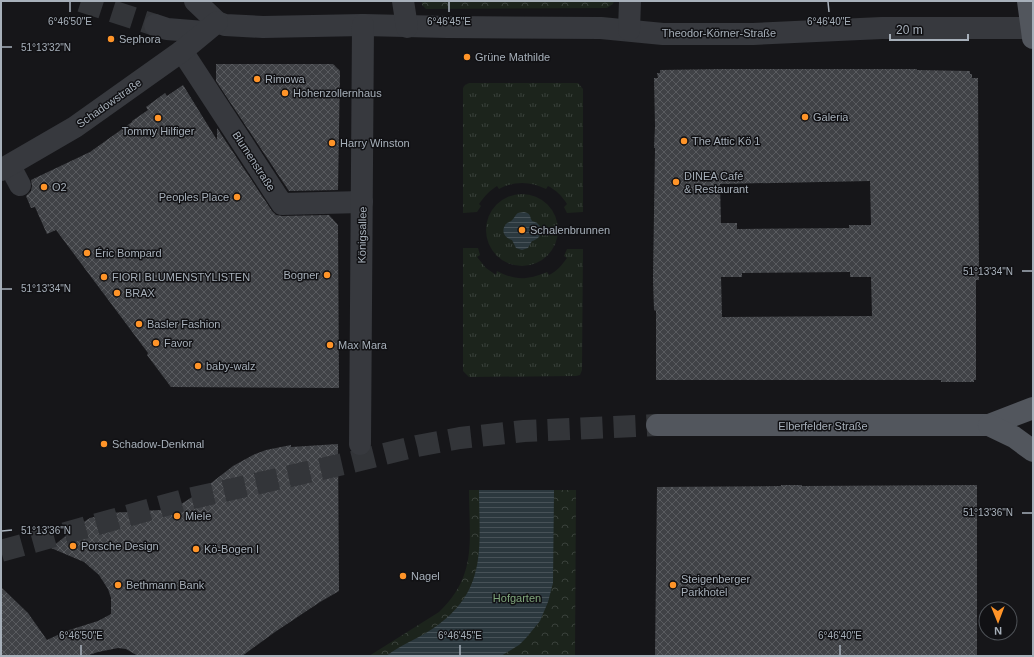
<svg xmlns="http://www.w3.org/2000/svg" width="1034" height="657" viewBox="0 0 1034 657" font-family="Helvetica,sans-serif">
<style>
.grass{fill:url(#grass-tufts)}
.forest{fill:url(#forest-crowns)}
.water{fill:url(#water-rules)}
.building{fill:url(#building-cross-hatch);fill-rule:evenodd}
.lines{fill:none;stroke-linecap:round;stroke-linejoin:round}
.minor-tunnel{stroke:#333539;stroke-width:22;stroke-dasharray:22 11;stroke-linecap:butt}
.major-tunnel{stroke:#333539;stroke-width:22;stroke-dasharray:22 11;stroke-linecap:butt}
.minor{stroke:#37393e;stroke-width:22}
.major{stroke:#52565d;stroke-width:22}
.ticks{fill:none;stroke:#a7b0ba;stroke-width:1.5}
.poi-dot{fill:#ff9428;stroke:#111114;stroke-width:1.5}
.labels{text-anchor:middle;stroke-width:3;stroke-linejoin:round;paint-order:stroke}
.street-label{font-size:11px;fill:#a7b0ba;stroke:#111114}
.poi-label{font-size:11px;fill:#a7b0ba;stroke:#111114;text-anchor:start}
.park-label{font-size:11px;fill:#80a77c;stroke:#111114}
.ticks-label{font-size:10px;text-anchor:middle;fill:#a7b0ba;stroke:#111114;stroke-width:3;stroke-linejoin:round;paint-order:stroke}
</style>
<defs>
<pattern id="grass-tufts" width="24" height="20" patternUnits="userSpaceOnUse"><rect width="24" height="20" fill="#1c241c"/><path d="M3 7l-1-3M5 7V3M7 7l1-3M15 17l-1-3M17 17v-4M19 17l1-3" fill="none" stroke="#3a413b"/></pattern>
<pattern id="forest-crowns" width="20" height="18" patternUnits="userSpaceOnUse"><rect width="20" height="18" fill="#1c241c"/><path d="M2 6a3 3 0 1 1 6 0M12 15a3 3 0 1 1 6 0" fill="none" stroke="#3a413b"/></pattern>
<pattern id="water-rules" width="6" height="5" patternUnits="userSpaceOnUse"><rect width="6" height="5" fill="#2b383e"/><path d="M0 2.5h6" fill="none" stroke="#475258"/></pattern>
<pattern id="building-cross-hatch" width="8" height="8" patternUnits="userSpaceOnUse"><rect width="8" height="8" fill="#404246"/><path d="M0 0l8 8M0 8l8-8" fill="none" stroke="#595b5f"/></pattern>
</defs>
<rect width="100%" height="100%" fill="#161619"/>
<g class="grass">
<path d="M 469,83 L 578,83 L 583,89 L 583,212 L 567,213 L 564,207 L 567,204 C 562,196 556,190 548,186 L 546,189 C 530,181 514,181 499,189 L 497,186 C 489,191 484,197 479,204 L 481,206 L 477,212 L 463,213 L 463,88 L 465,85 Z"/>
<circle cx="522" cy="230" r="36"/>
<path d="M 463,248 L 478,248 L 480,255 L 477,257 L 486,268 L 496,275 L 497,271 C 516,281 527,280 547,272 L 549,275 C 557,271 562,265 567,258 L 564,256 L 567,249 L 583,249 L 582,370 L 580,375 L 576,376 L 469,377 L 463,371 Z"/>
</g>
<g class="forest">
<path d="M 422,1 L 614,1 L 613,4 L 607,8 L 426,9 L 422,5 Z"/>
<path d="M 469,490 L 576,490 L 575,656 L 369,656 L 439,612 C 478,575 469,539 469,490 Z"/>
</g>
<g class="water">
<path d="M 524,212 C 532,214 529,216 532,221 C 534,222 537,222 538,224 C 545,230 540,239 532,241 L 528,248 L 522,250 L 516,248 L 512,240 C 504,238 500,230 507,223 C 508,222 511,222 512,220 C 514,219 515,215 518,213 Z"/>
<path d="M 479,490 L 554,490 L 553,583 L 548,602 L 540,621 L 526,638 L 519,645 L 501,656 L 386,656 C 402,644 422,637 438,625 C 488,588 479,545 479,490 Z"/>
</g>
<g class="building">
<path d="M 216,64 L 333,64 L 340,71 L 338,190 L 289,191 L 216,81 Z"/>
<path d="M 721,69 L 917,69 L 917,70 L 970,71 L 970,74 L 972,74 L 972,78 L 978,78 L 979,280 L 976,280 L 976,380 L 974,380 L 974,382 L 941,382 L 941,380 L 656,380 L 656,311 L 654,310 L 653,279 L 655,148 L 654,148 L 655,126 L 654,78 L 658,78 L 657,73 L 660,73 L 660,70 ZM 870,181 L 871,225 L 849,225 L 849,228 L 737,229 L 737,223 L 721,223 L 720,184 ZM 850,272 L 850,277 L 871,277 L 872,316 L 722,317 L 721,277 L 742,277 L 742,273 Z"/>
<path d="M 183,85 L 217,140 L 217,128 L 272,211 L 276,215 L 282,216 L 329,215 L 338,225 L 339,388 L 171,387 L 147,355 L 148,353 L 56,230 L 47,234 L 35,207 L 31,208 L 26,196 L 31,191 L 32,186 L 31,180 L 90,152 L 132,122 L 132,121 L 148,110 L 146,107 L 165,93 L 167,96 Z"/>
<path d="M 338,444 L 339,591 L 320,602 L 275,632 L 242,656 L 138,656 L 126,649 L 118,648 L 98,652 L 86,656 L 1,656 L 1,587 L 28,613 L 47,640 L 66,631 L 98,621 L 111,614 L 111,598 L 108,589 L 99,575 L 84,562 L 51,548 L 79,525 L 90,518 L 109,513 L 160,510 L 178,506 L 197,494 L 233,466 L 253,455 L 266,450 L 291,445 L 291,447 Z"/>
<path d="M 781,485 L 802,485 L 802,486 L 977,485 L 977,656 L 655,656 L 657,487 L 781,486 Z"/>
</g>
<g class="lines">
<path class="minor-tunnel" d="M 81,1 L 155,25"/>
<path class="major-tunnel" d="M 1,551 L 184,500 L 348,463 L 417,446 L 460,438 L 524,431 L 657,425"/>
<g class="minor">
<path d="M 195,1 L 217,22 L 225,25 L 263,27 L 363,25 L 448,27 L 601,28 L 663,34 L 753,34 L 882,28 L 1033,28"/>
<path d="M 403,1 L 407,27"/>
<path d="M 155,25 L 167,29 L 204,32"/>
<path d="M 629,30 L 630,1"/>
<path d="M 182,51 L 282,204 L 362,202"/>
<path d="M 10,166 L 20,185"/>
<path d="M 1,170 L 75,127 L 182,51 L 217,22"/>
<path d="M 360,444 L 363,25"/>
</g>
<g class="major">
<path d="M 1028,1 L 1033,38"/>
<path d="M 657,425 L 989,425 L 1033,408"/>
<path d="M 989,425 L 1014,437 L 1033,451"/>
</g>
</g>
<path class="ticks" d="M 70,2 L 70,12M 449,2 L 449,12M 828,2 L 829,12M 2,47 L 12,47M 1022,271 L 1032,271M 2,289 L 12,289M 1022,513 L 1032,513M 2,531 L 12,530M 81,645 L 81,655M 460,645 L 460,655M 840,645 L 840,655"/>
<g class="poi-dot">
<circle cx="111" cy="39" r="4"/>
<circle cx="467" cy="57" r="4"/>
<circle cx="257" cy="79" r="4"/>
<circle cx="285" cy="93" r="4"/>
<circle cx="805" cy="117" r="4"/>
<circle cx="158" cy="118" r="4"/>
<circle cx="684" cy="141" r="4"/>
<circle cx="332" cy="143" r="4"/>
<circle cx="676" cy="182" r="4"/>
<circle cx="44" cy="187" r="4"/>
<circle cx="237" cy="197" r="4"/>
<circle cx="522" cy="230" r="4"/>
<circle cx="87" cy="253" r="4"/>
<circle cx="327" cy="275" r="4"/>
<circle cx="104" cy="277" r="4"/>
<circle cx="117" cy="293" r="4"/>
<circle cx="139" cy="324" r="4"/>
<circle cx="156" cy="343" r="4"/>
<circle cx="330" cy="345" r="4"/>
<circle cx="198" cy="366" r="4"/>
<circle cx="104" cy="444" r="4"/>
<circle cx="177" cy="516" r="4"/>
<circle cx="73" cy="546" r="4"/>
<circle cx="196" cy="549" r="4"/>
<circle cx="403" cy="576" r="4"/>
<circle cx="118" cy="585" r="4"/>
<circle cx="673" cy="585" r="4"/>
</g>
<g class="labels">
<g class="street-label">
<text x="719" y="37">Theodor-Körner-Straße</text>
<text transform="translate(109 103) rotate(-35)" y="4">Schadowstraße</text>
<text transform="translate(254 161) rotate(57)" y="4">Blumenstraße</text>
<text transform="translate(362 235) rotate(-89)" y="4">Königsallee</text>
<text x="823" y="430">Elberfelder Straße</text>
</g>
<g class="poi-label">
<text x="119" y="43">Sephora</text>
<text x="475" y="61">Grüne Mathilde</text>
<text x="265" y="83">Rimowa</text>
<text x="293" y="97">Hohenzollernhaus</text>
<text x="813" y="121">Galeria</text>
<text x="158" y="135" text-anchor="middle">Tommy Hilfiger</text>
<text x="692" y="145">The Attic Kö 1</text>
<text x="340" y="147">Harry Winston</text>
<text x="684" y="180">DINEA Café<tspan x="684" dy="13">&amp; Restaurant</tspan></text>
<text x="52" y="191">O2</text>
<text x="229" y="201" text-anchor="end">Peoples Place</text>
<text x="530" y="234">Schalenbrunnen</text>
<text x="95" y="257">Éric Bompard</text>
<text x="319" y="279" text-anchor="end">Bogner</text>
<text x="112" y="281">FIORI BLUMENSTYLISTEN</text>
<text x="125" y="297">BRAX</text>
<text x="147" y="328">Basler Fashion</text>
<text x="164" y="347">Favor</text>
<text x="338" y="349">Max Mara</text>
<text x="206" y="370">baby-walz</text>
<text x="112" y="448">Schadow-Denkmal</text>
<text x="185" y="520">Miele</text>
<text x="81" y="550">Porsche Design</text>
<text x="204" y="553">Kö-Bogen I</text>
<text x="411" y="580">Nagel</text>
<text x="681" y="583">Steigenberger<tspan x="681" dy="13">Parkhotel</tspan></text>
<text x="126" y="589">Bethmann Bank</text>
</g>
<g class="park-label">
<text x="517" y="602">Hofgarten</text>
</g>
</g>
<g class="ticks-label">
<text x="70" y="25">6°46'50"E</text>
<text x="449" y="25">6°46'45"E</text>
<text x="829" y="25">6°46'40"E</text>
<text x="46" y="51">51°13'32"N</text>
<text x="988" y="275">51°13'34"N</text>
<text x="46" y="292">51°13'34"N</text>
<text x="988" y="516">51°13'36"N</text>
<text x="46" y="534">51°13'36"N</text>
<text x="81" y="639">6°46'50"E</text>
<text x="460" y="639">6°46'45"E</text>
<text x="840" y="639">6°46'40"E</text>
</g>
<rect width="1034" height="657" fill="none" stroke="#a7b0ba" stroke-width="4"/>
<g transform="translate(998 621) rotate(179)"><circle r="19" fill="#111114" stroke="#4d5156"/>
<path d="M0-3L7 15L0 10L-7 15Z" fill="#ff9428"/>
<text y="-6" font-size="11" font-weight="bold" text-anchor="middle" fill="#a7b0ba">N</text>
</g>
<path d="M890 34v6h78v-6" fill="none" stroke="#a7b0ba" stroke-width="2"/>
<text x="896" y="34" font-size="12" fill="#a7b0ba" stroke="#111114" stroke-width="3" paint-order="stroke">20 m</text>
</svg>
